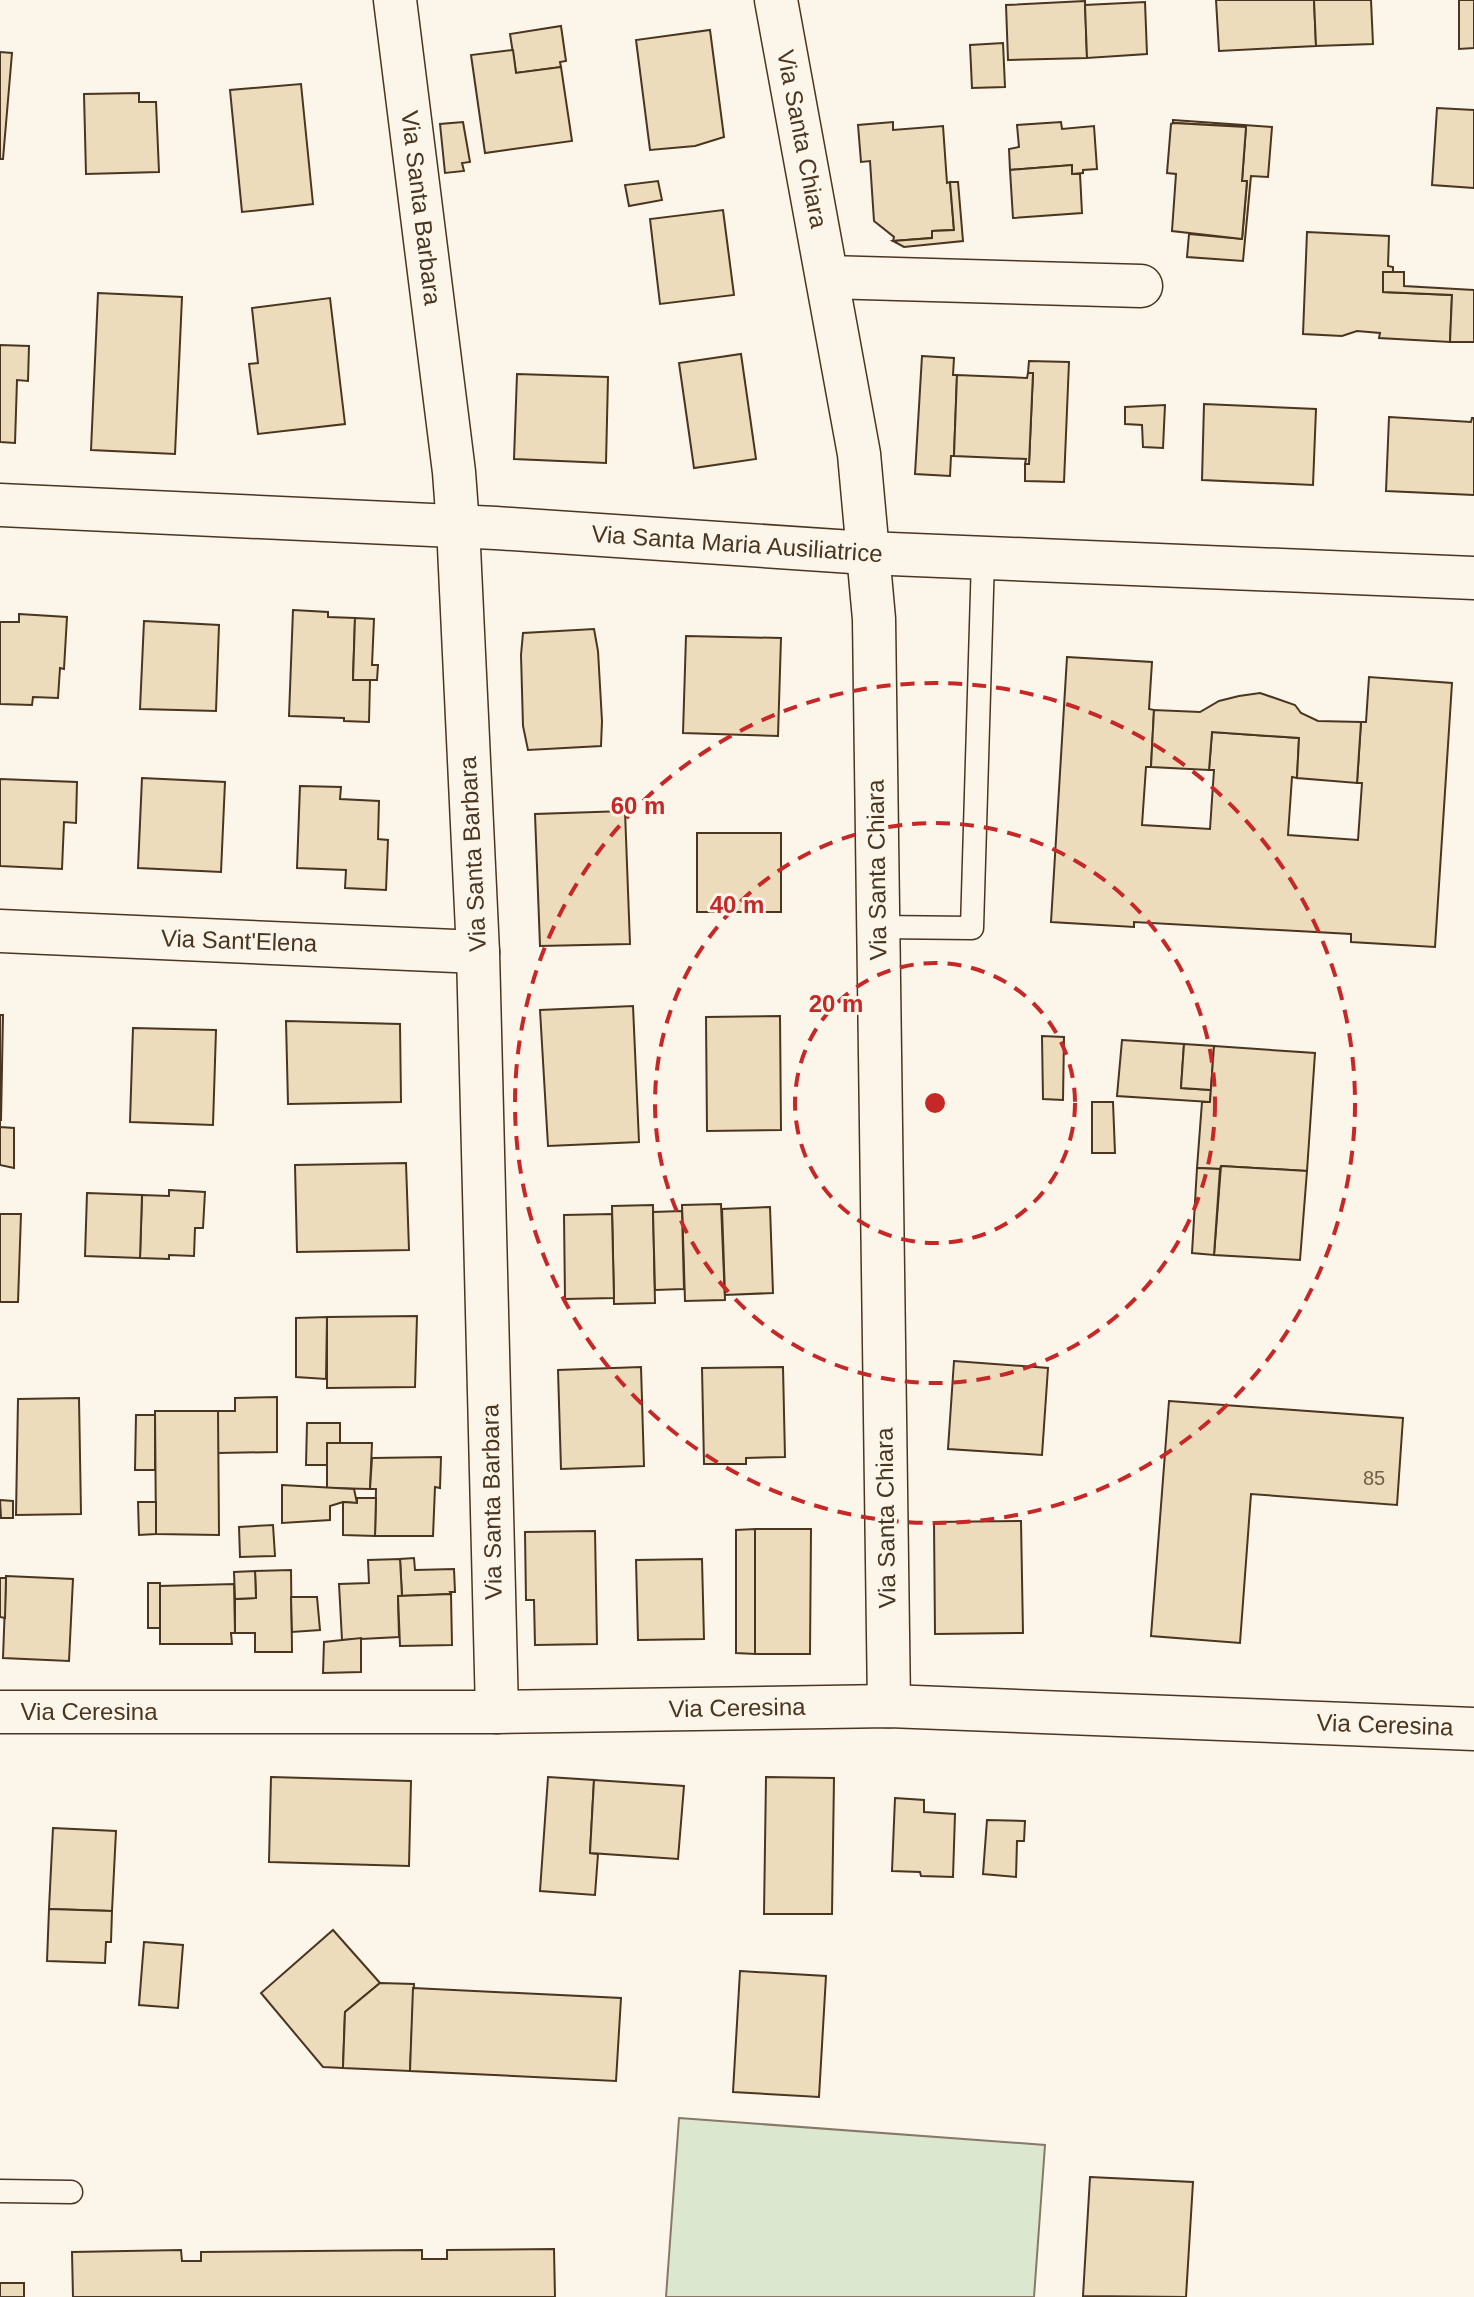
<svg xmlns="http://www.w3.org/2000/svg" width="1474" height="2297" viewBox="0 0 1474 2297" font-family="Helvetica,sans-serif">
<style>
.green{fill:#dce7d0;stroke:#887966;stroke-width:2}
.building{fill:#ecdcbc;stroke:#4a3520;stroke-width:2}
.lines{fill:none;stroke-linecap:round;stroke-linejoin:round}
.service-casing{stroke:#4a3520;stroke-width:25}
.minor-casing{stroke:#4a3520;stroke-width:45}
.service{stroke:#fbf6e9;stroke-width:22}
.minor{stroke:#fbf6e9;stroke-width:42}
.ring{fill:none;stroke:#c62828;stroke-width:4;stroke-dasharray:14 10}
.labels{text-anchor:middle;stroke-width:6;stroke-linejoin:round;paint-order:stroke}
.number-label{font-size:20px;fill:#725f47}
.street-label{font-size:24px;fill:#4a3520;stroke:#fbf6e9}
.centre{fill:#c62828;stroke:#fbf6e9;stroke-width:4}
.ring-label{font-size:24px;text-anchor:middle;font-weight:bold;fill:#c62828;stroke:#fbf6e9;stroke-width:6;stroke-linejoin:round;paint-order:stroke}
</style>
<rect width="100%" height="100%" fill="#fbf6e9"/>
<path class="green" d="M 679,2118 L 1045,2145 L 1034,2297 L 666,2297 Z"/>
<g class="building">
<path d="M 1216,0 L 1314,0 L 1316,46 L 1219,51 Z"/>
<path d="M 1314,0 L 1371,0 L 1373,44 L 1316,46 Z"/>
<path d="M 1459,0 L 1474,0 L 1474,48 L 1459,49 Z"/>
<path d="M 1085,1 L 1087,58 L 1008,60 L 1006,5 Z"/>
<path d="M 1145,2 L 1147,54 L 1087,58 L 1085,5 Z"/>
<path d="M 561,26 L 566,61 L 560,62 L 561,67 L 516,73 L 510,34 Z"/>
<path d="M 710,30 L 724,137 L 695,146 L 650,150 L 636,40 Z"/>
<path d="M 1003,43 L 1005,87 L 972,88 L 970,45 Z"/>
<path d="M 513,50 L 516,73 L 561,67 L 572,141 L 485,153 L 471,55 Z"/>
<path d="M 0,52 L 12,53 L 3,159 L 0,159 Z"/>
<path d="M 301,84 L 313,204 L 242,212 L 230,90 Z"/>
<path d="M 139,93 L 139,102 L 156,102 L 159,172 L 86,174 L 84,94 Z"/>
<path d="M 1437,108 L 1474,110 L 1474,188 L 1432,185 Z"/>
<path d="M 1173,120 L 1272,127 L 1268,177 L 1251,176 L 1243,261 L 1187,257 L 1189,234 L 1242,239 L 1247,181 L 1242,181 L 1246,127 L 1173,123 Z"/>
<path d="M 463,122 L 470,162 L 462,163 L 464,171 L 445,173 L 440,124 Z"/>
<path d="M 893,122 L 893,130 L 943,126 L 947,183 L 950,182 L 954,230 L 932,231 L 932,238 L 893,241 L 894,237 L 874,221 L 870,161 L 861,162 L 858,125 Z"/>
<path d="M 1061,122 L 1062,129 L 1094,126 L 1097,169 L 1083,170 L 1083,173 L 1072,174 L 1072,165 L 1010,170 L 1009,149 L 1019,147 L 1017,125 Z"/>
<path d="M 1173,123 L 1246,127 L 1242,181 L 1247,181 L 1242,239 L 1172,231 L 1176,174 L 1167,173 L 1171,124 Z"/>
<path d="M 1072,165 L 1072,174 L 1080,174 L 1082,213 L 1013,218 L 1010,170 Z"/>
<path d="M 658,181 L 662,200 L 629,206 L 625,185 Z"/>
<path d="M 950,182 L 958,182 L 963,241 L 904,247 L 893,241 L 932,238 L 932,231 L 954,230 Z"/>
<path d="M 723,210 L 734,295 L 660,304 L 650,219 Z"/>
<path d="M 1307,232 L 1389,236 L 1388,266 L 1393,267 L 1393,272 L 1383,272 L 1383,292 L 1452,295 L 1450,342 L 1379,338 L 1380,333 L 1357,331 L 1342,336 L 1303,334 Z"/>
<path d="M 1383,272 L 1404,272 L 1404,286 L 1474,290 L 1474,342 L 1450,342 L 1452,295 L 1383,292 Z"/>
<path d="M 98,293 L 182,297 L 175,454 L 91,450 Z"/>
<path d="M 330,298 L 345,424 L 258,434 L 249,364 L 258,363 L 252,308 Z"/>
<path d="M 0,345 L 29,346 L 28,381 L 17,380 L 15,443 L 0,442 Z"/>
<path d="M 741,354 L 756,459 L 694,468 L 679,363 Z"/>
<path d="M 922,356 L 954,358 L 953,375 L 957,375 L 954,456 L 951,456 L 950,476 L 915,474 Z"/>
<path d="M 1029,361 L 1069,362 L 1064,482 L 1025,481 L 1025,464 L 1029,464 L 1033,373 L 1028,373 Z"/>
<path d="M 1028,373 L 1033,373 L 1029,464 L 1025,464 L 1026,459 L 954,456 L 957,375 L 1027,378 Z"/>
<path d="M 517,374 L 608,377 L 606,463 L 514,459 Z"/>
<path d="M 1204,404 L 1316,409 L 1313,485 L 1202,480 Z"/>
<path d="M 1165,405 L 1163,448 L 1143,447 L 1142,425 L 1125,424 L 1125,407 Z"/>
<path d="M 1389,417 L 1471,422 L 1472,418 L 1474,418 L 1474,495 L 1386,491 Z"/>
<path d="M 293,610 L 328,612 L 328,617 L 355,618 L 353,680 L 370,680 L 369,722 L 344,721 L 344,718 L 289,716 Z"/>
<path d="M 19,614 L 67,617 L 64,669 L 60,668 L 58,698 L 33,697 L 32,705 L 0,704 L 0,622 L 19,622 Z"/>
<path d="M 355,618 L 374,619 L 372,665 L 378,665 L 377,680 L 353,680 Z"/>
<path d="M 144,621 L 219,625 L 216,711 L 140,709 Z"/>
<path d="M 594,629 L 598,651 L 602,721 L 601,746 L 528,750 L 523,726 L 521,655 L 523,633 Z"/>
<path d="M 686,636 L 781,638 L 778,736 L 683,733 Z"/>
<path d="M 1067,657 L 1152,662 L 1149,709 L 1154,710 L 1151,767 L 1146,767 L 1142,825 L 1210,829 L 1214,770 L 1209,770 L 1212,732 L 1299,738 L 1297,778 L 1292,777 L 1288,835 L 1358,840 L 1362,783 L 1357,783 L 1361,722 L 1366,722 L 1369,677 L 1452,683 L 1435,947 L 1351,942 L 1351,934 L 1134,922 L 1134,927 L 1051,922 Z"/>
<path d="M 1260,693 L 1295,705 L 1301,713 L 1318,721 L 1361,722 L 1357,783 L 1297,778 L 1299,738 L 1212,732 L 1209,770 L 1151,767 L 1154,710 L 1200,712 L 1219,701 L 1239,696 Z"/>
<path d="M 142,778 L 225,782 L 221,872 L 138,868 Z"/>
<path d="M 0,779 L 77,782 L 76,823 L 64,822 L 62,869 L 0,866 Z"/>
<path d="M 300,786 L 341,787 L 340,799 L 379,801 L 378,839 L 388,840 L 386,890 L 345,888 L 346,870 L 297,868 Z"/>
<path d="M 625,811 L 630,944 L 540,946 L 535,814 Z"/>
<rect x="697" y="833" width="84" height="79"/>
<path d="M 633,1006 L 639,1142 L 548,1146 L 540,1010 Z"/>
<path d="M 0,1015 L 3,1015 L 1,1120 L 0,1120 Z"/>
<path d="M 780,1016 L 781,1130 L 707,1131 L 706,1017 Z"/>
<path d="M 286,1021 L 400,1024 L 401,1102 L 288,1104 Z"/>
<path d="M 133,1028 L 216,1030 L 213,1125 L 130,1122 Z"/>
<path d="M 1042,1036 L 1064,1037 L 1063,1100 L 1043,1099 Z"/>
<path d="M 1122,1040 L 1184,1044 L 1181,1088 L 1211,1090 L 1210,1102 L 1117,1096 Z"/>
<path d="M 1184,1044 L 1214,1046 L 1211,1090 L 1181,1088 Z"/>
<path d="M 1214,1046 L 1315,1053 L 1307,1171 L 1221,1166 L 1220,1169 L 1197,1168 L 1202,1102 L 1210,1102 Z"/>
<path d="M 1092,1102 L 1113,1102 L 1115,1153 L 1092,1153 Z"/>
<path d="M 0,1120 L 0,1127 L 14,1128 L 14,1168 L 0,1165 Z"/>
<path d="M 406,1163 L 409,1250 L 297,1252 L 295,1165 Z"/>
<path d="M 1221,1166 L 1307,1171 L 1300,1260 L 1214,1255 Z"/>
<path d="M 1197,1168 L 1220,1169 L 1214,1255 L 1192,1253 Z"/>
<path d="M 169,1190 L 205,1192 L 203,1228 L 195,1228 L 194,1256 L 169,1255 L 169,1259 L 140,1258 L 142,1195 L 169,1196 Z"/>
<path d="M 87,1193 L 142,1195 L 140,1258 L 85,1256 Z"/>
<path d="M 721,1204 L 725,1300 L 685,1301 L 682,1205 Z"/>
<path d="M 653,1205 L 655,1303 L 614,1304 L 612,1206 Z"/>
<path d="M 770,1207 L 773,1293 L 725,1295 L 722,1209 Z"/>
<path d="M 682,1211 L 684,1289 L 655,1290 L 653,1212 Z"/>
<path d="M 0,1214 L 21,1214 L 18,1302 L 0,1302 Z"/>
<path d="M 612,1214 L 614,1298 L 565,1299 L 564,1215 Z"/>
<path d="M 417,1316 L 415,1387 L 327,1388 L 327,1317 Z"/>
<path d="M 327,1317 L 326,1379 L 296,1377 L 296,1318 Z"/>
<path d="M 954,1361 L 1048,1368 L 1042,1455 L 948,1449 Z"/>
<path d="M 641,1367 L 644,1466 L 561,1469 L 558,1370 Z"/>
<path d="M 783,1367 L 785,1457 L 746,1458 L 746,1464 L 704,1464 L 702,1368 Z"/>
<path d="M 277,1397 L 277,1452 L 218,1453 L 218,1411 L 235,1411 L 235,1398 Z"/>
<path d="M 79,1398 L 81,1514 L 16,1515 L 18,1399 Z"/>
<path d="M 1169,1401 L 1403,1418 L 1397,1505 L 1251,1494 L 1240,1643 L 1151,1636 Z"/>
<path d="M 155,1411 L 218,1411 L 219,1535 L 156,1534 Z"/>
<path d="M 136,1415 L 155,1415 L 155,1470 L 135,1470 Z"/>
<path d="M 307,1423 L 340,1423 L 340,1443 L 327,1443 L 327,1465 L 306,1465 Z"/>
<path d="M 327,1443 L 372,1443 L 370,1489 L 327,1488 Z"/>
<path d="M 441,1457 L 440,1488 L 435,1487 L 433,1536 L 375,1536 L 376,1489 L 370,1489 L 372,1458 Z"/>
<path d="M 282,1485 L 354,1489 L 357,1503 L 343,1502 L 330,1506 L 330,1520 L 282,1523 Z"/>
<path d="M 357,1498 L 376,1498 L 375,1536 L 343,1535 L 343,1502 L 357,1503 Z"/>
<path d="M 0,1500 L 13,1501 L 13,1518 L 1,1518 Z"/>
<path d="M 138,1502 L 156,1502 L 156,1534 L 139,1535 Z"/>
<path d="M 1021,1521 L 1023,1633 L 935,1634 L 934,1522 Z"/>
<path d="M 273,1525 L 275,1556 L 240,1557 L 239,1527 Z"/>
<path d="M 755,1529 L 755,1654 L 736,1653 L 736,1530 Z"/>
<path d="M 755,1529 L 811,1529 L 810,1654 L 755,1654 Z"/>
<path d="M 595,1531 L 597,1644 L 535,1645 L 534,1600 L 526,1600 L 525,1532 Z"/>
<path d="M 414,1558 L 415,1570 L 454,1569 L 455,1592 L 450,1592 L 451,1594 L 402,1596 L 400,1559 Z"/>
<path d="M 400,1559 L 402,1596 L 398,1596 L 399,1637 L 342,1640 L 339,1584 L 369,1583 L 368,1560 Z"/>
<path d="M 702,1559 L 704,1639 L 638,1640 L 636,1560 Z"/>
<path d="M 291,1570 L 292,1652 L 255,1652 L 255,1633 L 235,1633 L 235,1599 L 256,1598 L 255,1571 Z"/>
<path d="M 255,1571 L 256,1598 L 235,1599 L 234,1572 Z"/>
<path d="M 6,1576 L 73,1579 L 69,1661 L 3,1658 Z"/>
<path d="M 0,1578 L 6,1578 L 5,1618 L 0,1617 Z"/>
<rect x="148" y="1583" width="12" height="45"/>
<path d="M 234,1584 L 235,1633 L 231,1633 L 232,1644 L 160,1644 L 160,1586 Z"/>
<path d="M 451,1594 L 452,1645 L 400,1646 L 398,1596 Z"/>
<path d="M 291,1597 L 317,1597 L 320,1630 L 292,1632 Z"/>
<path d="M 361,1638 L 361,1672 L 323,1673 L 324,1642 Z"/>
<path d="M 271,1777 L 411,1781 L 409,1866 L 269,1862 Z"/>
<path d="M 548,1777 L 594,1780 L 590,1853 L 598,1854 L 595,1895 L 540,1891 Z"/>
<path d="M 766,1777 L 834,1778 L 832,1914 L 764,1914 Z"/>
<path d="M 594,1780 L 684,1786 L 678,1859 L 590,1853 Z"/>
<path d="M 895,1798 L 924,1800 L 924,1812 L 955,1814 L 953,1877 L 921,1876 L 920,1872 L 892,1871 Z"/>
<path d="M 987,1820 L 1025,1821 L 1024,1841 L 1017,1841 L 1016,1877 L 983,1874 Z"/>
<path d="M 53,1828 L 116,1831 L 112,1911 L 49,1909 Z"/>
<path d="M 49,1909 L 112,1911 L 111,1942 L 106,1942 L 105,1963 L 47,1961 Z"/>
<path d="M 333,1930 L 380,1983 L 345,2012 L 343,2068 L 323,2067 L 261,1993 Z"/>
<path d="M 144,1942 L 183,1945 L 178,2008 L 139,2005 Z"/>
<path d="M 740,1971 L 826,1976 L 819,2097 L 733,2092 Z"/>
<path d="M 380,1983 L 414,1984 L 410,2071 L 343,2068 L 345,2012 Z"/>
<path d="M 413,1988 L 621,1998 L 616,2081 L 410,2071 Z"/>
<path d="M 1090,2177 L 1193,2182 L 1186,2297 L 1083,2296 Z"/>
<path d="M 554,2249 L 555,2297 L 73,2297 L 72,2252 L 181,2250 L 182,2261 L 201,2261 L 201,2252 L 422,2250 L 422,2259 L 447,2259 L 447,2250 Z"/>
<rect x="0" y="2283" width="24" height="14"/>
</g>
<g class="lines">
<g class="service-casing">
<g id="service">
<path d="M 878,927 L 972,928 L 983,558"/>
<path d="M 0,2191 L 71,2192"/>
</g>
</g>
<g class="minor-casing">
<g id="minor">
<path d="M 395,0 L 454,472 L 458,526 L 478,952 L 497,1712"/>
<path d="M 776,0 L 859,454 L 874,619 L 889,1706"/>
<path d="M 828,277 L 1141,286"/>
<path d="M 0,505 L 496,528 L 867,553 L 1474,578"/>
<path d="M 0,931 L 478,952"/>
<path d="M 0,1712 L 497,1712 L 889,1706 L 1474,1729"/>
</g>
</g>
<use href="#service" class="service"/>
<use href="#minor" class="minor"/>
</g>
<g class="ring">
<circle cx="935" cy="1103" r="140"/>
<circle cx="935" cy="1103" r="280"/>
<circle cx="935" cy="1103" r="420"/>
</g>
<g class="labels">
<g class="number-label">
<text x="1374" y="1485">85</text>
</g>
<g class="street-label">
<text transform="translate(802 139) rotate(79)" y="8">Via Santa Chiara</text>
<text transform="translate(421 208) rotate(83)" y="8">Via Santa Barbara</text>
<text transform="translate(737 544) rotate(4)" y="8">Via Santa Maria Ausiliatrice</text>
<text transform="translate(473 854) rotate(-93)" y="8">Via Santa Barbara</text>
<text transform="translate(877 870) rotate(-91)" y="8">Via Santa Chiara</text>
<text transform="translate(239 941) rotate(2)" y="8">Via Sant'Elena</text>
<text transform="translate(492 1502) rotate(-91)" y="8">Via Santa Barbara</text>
<text transform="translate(886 1518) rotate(-91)" y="8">Via Santa Chiara</text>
<text transform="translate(737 1708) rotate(-1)" y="8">Via Ceresina</text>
<text x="89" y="1720">Via Ceresina</text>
<text transform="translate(1385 1725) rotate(2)" y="8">Via Ceresina</text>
</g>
</g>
<circle cx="935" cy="1103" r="12" class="centre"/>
<g class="ring-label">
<text x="638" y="814">60 m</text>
<text x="737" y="913">40 m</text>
<text x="836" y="1012">20 m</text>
</g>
</svg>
